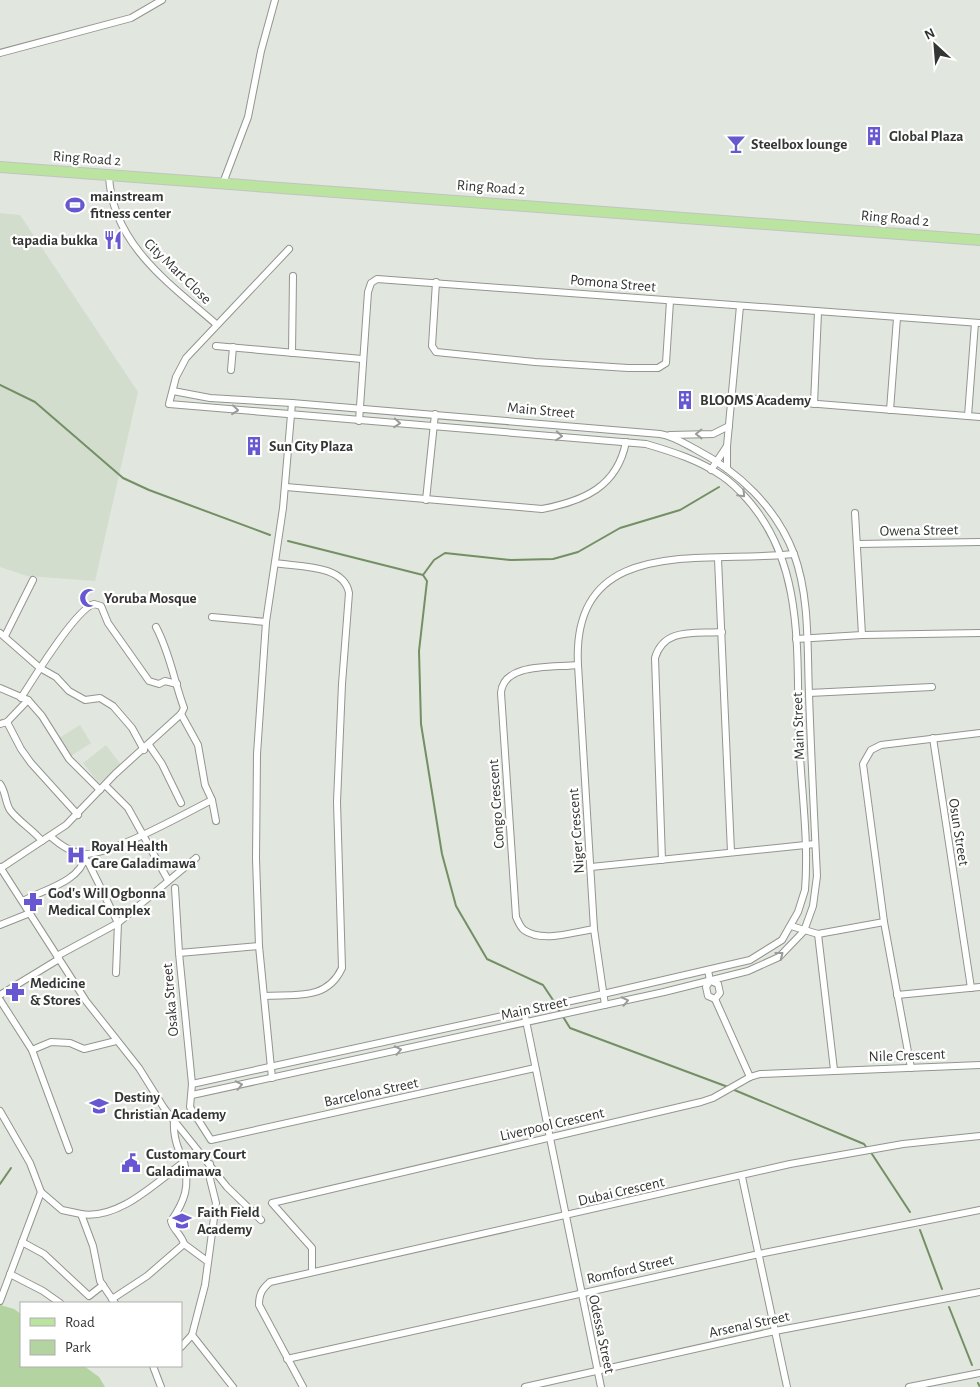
<svg xmlns="http://www.w3.org/2000/svg" width="980" height="1387" viewBox="0 0 980 1387" font-family="'Alegreya Sans',sans-serif">
<style>
.built{fill:#d3ddce}
.green{fill:#b3d3a1}
.lines{fill:none;stroke-linecap:round;stroke-linejoin:round}
.stream{stroke:#738f63;stroke-width:2}
.minor-casing{stroke:#91968e;stroke-width:8}
.primary-casing{stroke:#c2c3c2;stroke-width:12}
.minor{stroke:#fff;stroke-width:6}
.primary{stroke:#bbe4a0;stroke-width:10}
.oneway{stroke:#9a9a99}
.labels{text-anchor:middle;stroke-width:4.5;stroke-linejoin:round;paint-order:stroke}
.poi-label{font-size:15px;font-weight:bold;fill:#343633;stroke:#fff;text-anchor:start}
.street-label{font-size:15px;fill:#343633;stroke:#fff}
</style>
<rect width="100%" height="100%" fill="#e1e6de"/>
<g class="built">
<path d="M 0,213 L 20,215 L 138,392 L 95,581 L 27,576 L 0,567 Z"/>
<path d="M 80,725 L 91,743 L 71,756 L 59,738 Z"/>
<path d="M 106,745 L 122,766 L 99,783 L 83,763 Z"/>
<path d="M 184,1211 L 192,1220 L 180,1231 L 172,1223 Z"/>
</g>
<path class="green" d="M 0,1305 L 14,1309 L 21,1314 L 21,1366 L 84,1366 L 99,1377 L 105,1387 L 0,1387 Z"/>
<g class="lines">
<g class="stream">
<path d="M 0,385 L 35,402 L 123,478 L 149,490 L 270,535"/>
<path d="M 288,541 L 423,575 L 427,581 L 419,651 L 421,724 L 442,854 L 456,906 L 487,959 L 543,985 L 555,1003"/>
<path d="M 423,575 L 434,560 L 445,553 L 511,560 L 553,559 L 578,552 L 620,528 L 680,510 L 719,487"/>
<path d="M 557,1007 L 570,1028 L 728,1087"/>
<path d="M 732,1089 L 864,1144 L 867,1148"/>
<path d="M 870,1151 L 910,1212"/>
<path d="M 0,1184 L 11,1168"/>
<path d="M 920,1230 L 942,1289"/>
<path d="M 949,1307 L 972,1365"/>
<path d="M 978,1383 L 980,1387"/>
</g>
<g class="minor-casing">
<g id="minor">
<path d="M 0,53 L 131,18 L 162,0"/>
<path d="M 109,176 C 112,244 170,284 216,324"/>
<path d="M 223,183 L 248,117 L 261,51 L 275,0"/>
<path d="M 436,282 L 432,346 L 436,352 L 535,362 L 628,368 L 658,368 L 666,363 L 670,301"/>
<path d="M 216,346 L 362,359"/>
<path d="M 292,353 L 293,276"/>
<path d="M 231,370 L 233,347"/>
<path d="M 173,391 L 210,398 L 292,403 L 660,434 C 673,436 684,443 695,449 C 739,472 776,507 794,554 C 810,598 807,648 809,694 C 811,754 814,815 817,876 L 813,906 L 804,931 L 779,957 L 748,971 L 664,992 L 192,1095"/>
<path d="M 732,397 L 980,417"/>
<path d="M 814,404 L 818,312"/>
<path d="M 890,410 L 897,318"/>
<path d="M 968,416 L 975,323"/>
<path d="M 359,421 L 368,292 L 371,283 L 377,279 L 980,323"/>
<path d="M 670,435 L 713,434 L 729,426"/>
<path d="M 727,469 L 727,446 L 740,306"/>
<path d="M 711,470 L 727,446"/>
<path d="M 286,487 L 542,509 C 584,501 617,487 626,442"/>
<path d="M 426,500 L 435,414"/>
<path d="M 855,513 L 862,635"/>
<path d="M 858,544 L 980,542"/>
<path d="M 718,559 L 731,852"/>
<path d="M 212,617 L 266,622"/>
<path d="M 0,633 L 40,668 L 56,677 L 69,691 L 85,700 L 100,698 L 113,706 L 132,728 L 144,750"/>
<path d="M 5,636 L 33,580"/>
<path d="M 796,639 L 862,635 L 980,633"/>
<path d="M 578,665 C 555,668 503,662 501,693 L 516,917 C 518,921 520,927 524,930 C 542,943 574,932 594,929"/>
<path d="M 0,688 L 28,700 L 42,716 L 69,759 L 100,790"/>
<path d="M 809,693 L 932,687"/>
<path d="M 21,698 C 33,679 76,609 94,604 L 101,606 L 108,623 L 149,681 L 159,684 L 165,681 L 177,684"/>
<path d="M 181,714 L 198,745 L 205,785 L 212,800 L 216,821"/>
<path d="M 7,722 L 21,749 L 31,763 L 78,815"/>
<path d="M 0,724 L 7,722 L 28,700"/>
<path d="M 933,738 L 971,988"/>
<path d="M 149,745 L 162,764 L 181,803"/>
<path d="M 0,784 C 6,792 5,802 10,810 C 19,822 32,829 42,841"/>
<path d="M 105,785 L 128,808 L 168,880"/>
<path d="M 50,836 C 59,844 71,853 84,854 C 112,855 184,814 212,800"/>
<path d="M 662,860 L 655,658 C 664,627 695,634 722,632"/>
<path d="M 84,861 L 88,862 L 118,923 L 116,973"/>
<path d="M 0,867 L 86,1001 L 139,1068 L 164,1108 L 227,1187 L 261,1220"/>
<path d="M 591,867 L 815,844"/>
<path d="M 1,868 L 66,825 L 115,774 L 181,714 L 184,708 C 174,681 170,653 156,627"/>
<path d="M 175,888 L 179,953"/>
<path d="M 23,901 C 42,890 80,882 85,857"/>
<path d="M 0,925 L 30,913"/>
<path d="M 791,926 L 818,934 L 884,922"/>
<path d="M 818,934 L 834,1070"/>
<path d="M 259,946 L 179,953 L 192,1084 L 190,1107 L 211,1140 L 535,1068"/>
<path d="M 57,956 L 118,923 L 196,858"/>
<path d="M 708,970 L 710,981 L 706,987 L 708,996 L 715,999 L 720,993 L 718,984 L 711,981"/>
<path d="M 0,995 L 59,959"/>
<path d="M 897,995 L 980,987"/>
<path d="M 264,996 C 295,994 327,1001 342,968 L 337,802 L 342,684 L 349,593 C 344,564 298,567 275,563"/>
<path d="M 715,999 L 750,1077"/>
<path d="M 0,1000 L 32,1050 L 69,1150"/>
<path d="M 605,1005 L 594,929 L 578,665 C 571,532 706,564 794,554"/>
<path d="M 524,1011 L 601,1387"/>
<path d="M 32,1050 L 51,1042 L 70,1043 L 84,1049 L 116,1041"/>
<path d="M 911,1068 L 884,922 L 863,764 L 871,750 L 881,745 L 980,733"/>
<path d="M 272,1078 L 259,946 L 256,859 L 257,754 L 266,622 L 283,508 L 292,403"/>
<path d="M 192,1084 L 603,994 L 750,960 L 782,940 L 798,912 L 805,890 C 809,840 801,788 799,738 C 796,656 806,565 747,499 C 740,491 731,482 722,476 C 699,460 673,452 646,444 L 169,404 L 176,377 L 186,358 L 289,249"/>
<path d="M 0,1111 L 30,1163 L 41,1192 L 62,1210 L 81,1214 L 93,1246 L 100,1281 L 115,1303"/>
<path d="M 742,1177 L 787,1387"/>
<path d="M 81,1214 C 119,1220 155,1183 184,1162 C 177,1147 173,1136 174,1119"/>
<path d="M 22,1242 L 44,1254 L 89,1296 L 103,1285"/>
<path d="M 184,1244 C 182,1235 173,1230 171,1221 C 185,1201 190,1186 184,1162"/>
<path d="M 312,1272 L 312,1248 L 272,1203 L 701,1102 L 713,1098 L 750,1077 L 760,1074 L 980,1065"/>
<path d="M 10,1274 L 43,1291 L 60,1303"/>
<path d="M 112,1299 L 147,1276 L 184,1244 L 207,1261"/>
<path d="M 0,1301 L 41,1192"/>
<path d="M 192,1335 L 233,1387"/>
<path d="M 181,1347 L 192,1335 L 205,1285 L 216,1203 L 210,1179 L 210,1164"/>
<path d="M 287,1359 L 759,1254 L 980,1210"/>
<path d="M 153,1366 L 161,1387"/>
<path d="M 303,1387 L 259,1305 C 259,1294 262,1289 270,1282 L 790,1164 L 903,1144 L 980,1136"/>
<path d="M 525,1387 L 775,1331 L 980,1292"/>
<path d="M 909,1387 L 980,1373"/>
</g>
</g>
<g class="primary-casing">
<path id="primary" d="M 0,167 L 980,240"/>
</g>
<use href="#minor" class="minor"/>
<use href="#primary" class="primary"/>
</g>
<defs><path id="oneway-chevron" d="M-2-3.5L2.5 0L-2 3.5" fill="none" stroke-width="1.6" stroke-linecap="round" stroke-linejoin="round" transform="scale(1.25)"/></defs>
<g class="oneway">
<use href="#oneway-chevron" transform="translate(235 410) rotate(6)"/>
<use href="#oneway-chevron" transform="translate(397 423) rotate(4)"/>
<use href="#oneway-chevron" transform="translate(699 434) rotate(179)"/>
<use href="#oneway-chevron" transform="translate(559 436) rotate(5)"/>
<use href="#oneway-chevron" transform="translate(742 494) rotate(46)"/>
<use href="#oneway-chevron" transform="translate(780 955) rotate(-37)"/>
<use href="#oneway-chevron" transform="translate(625 1001) rotate(-12)"/>
<use href="#oneway-chevron" transform="translate(398 1050) rotate(-12)"/>
<use href="#oneway-chevron" transform="translate(239 1085) rotate(-12)"/>
</g>
<defs>
<g id="building-bare" transform="scale(1.5)"><path d="M-4-6H4V6H1V3H-1V6H-4ZM-2.5-4.3h1.7v1.8h-1.7ZM.8-4.3h1.7v1.8H.8ZM-2.5-1h1.7V.8h-1.7ZM.8-1h1.7V.8H.8Z" fill="#6758d1" stroke="#fff" stroke-width="2.5" paint-order="stroke"/></g>
<g id="bar-bare" transform="scale(1.5)"><path d="M-6-5H6L.8 .8V4.5H3.5V6h-7V4.5H-.8V.8Z" fill="#6758d1" stroke="#fff" stroke-width="2.5" paint-order="stroke"/></g>
<g id="stadium-bare" transform="scale(1.5)"><path d="M0-5a6.5 5 0 1 0 0 10a6.5 5 0 1 0 0-10ZM-3.5-1.8h7v3.6h-7Z" fill="#6758d1" stroke="#fff" stroke-width="2.5" paint-order="stroke"/></g>
<g id="restaurant-bare" transform="scale(1.5)"><path d="M-5-6h1v4h1v-4h1v4h1v-4h1v5L-1.5 .5V6h-2V.5L-5-1ZM5-6V6H3V1.5H1.5Q1.5-4 5-6Z" fill="#6758d1" stroke="#fff" stroke-width="2.5" paint-order="stroke"/></g>
<g id="mosque-bare" transform="scale(1.5)"><path d="M3.5-4.9A6 6 0 1 0 3.5 4.9A5 5 0 1 1 3.5-4.9Z" fill="#6758d1" stroke="#fff" stroke-width="2.5" paint-order="stroke"/></g>
<g id="hospital-bare" transform="scale(1.5)"><path d="M-5-5h3v3.5h4V-5h3V5h-3V1.5h-4V5h-3Z" fill="#6758d1" stroke="#fff" stroke-width="2.5" paint-order="stroke"/></g>
<g id="pharmacy-bare" transform="scale(1.5)"><path d="M-2-6h4v4h4v4h-4v4h-4v-4h-4v-4h4Z" fill="#6758d1" stroke="#fff" stroke-width="2.5" paint-order="stroke"/></g>
<g id="school-bare" transform="scale(1.5)"><path d="M0-5L7-2L0 1L-7-2ZM-4 1L0 2.5L4 1V4Q0 6-4 4Z" fill="#6758d1" stroke="#fff" stroke-width="2.5" paint-order="stroke"/></g>
<g id="civic-bare" transform="scale(1.5)"><path d="M-.6-6.5H3V-4.5H.6V-3L4-1V1h2V6H-6V1h2V-1L-.6-3ZM-1.2 2.5V6h2.4V2.5Z" fill="#6758d1" stroke="#fff" stroke-width="2.5" paint-order="stroke"/></g>
</defs>
<g fill-rule="evenodd">
<use href="#building-bare" x="874" y="136"/>
<use href="#bar-bare" x="736" y="144"/>
<use href="#stadium-bare" x="75" y="205"/>
<use href="#restaurant-bare" x="113" y="240"/>
<use href="#building-bare" x="685" y="400"/>
<use href="#building-bare" x="254" y="446"/>
<use href="#mosque-bare" x="89" y="598"/>
<use href="#hospital-bare" x="76" y="855"/>
<use href="#pharmacy-bare" x="33" y="902"/>
<use href="#pharmacy-bare" x="15" y="992"/>
<use href="#school-bare" x="99" y="1106"/>
<use href="#civic-bare" x="131" y="1163"/>
<use href="#school-bare" x="182" y="1221"/>
</g>
<g class="labels">
<g class="poi-label">
<text x="889" y="141">Global Plaza</text>
<text x="751" y="149">Steelbox lounge</text>
<text x="90" y="201">mainstream<tspan x="90" dy="17">fitness center</tspan></text>
<text x="98" y="245" text-anchor="end">tapadia bukka</text>
<text x="700" y="405">BLOOMS Academy</text>
<text x="269" y="451">Sun City Plaza</text>
<text x="104" y="603">Yoruba Mosque</text>
<text x="91" y="851">Royal Health<tspan x="91" dy="17">Care Galadimawa</tspan></text>
<text x="48" y="898">God's Will Ogbonna<tspan x="48" dy="17">Medical Complex</tspan></text>
<text x="30" y="988">Medicine<tspan x="30" dy="17">&amp; Stores</tspan></text>
<text x="114" y="1102">Destiny<tspan x="114" dy="17">Christian Academy</tspan></text>
<text x="146" y="1159">Customary Court<tspan x="146" dy="17">Galadimawa</tspan></text>
<text x="197" y="1217">Faith Field<tspan x="197" dy="17">Academy</tspan></text>
</g>
<g class="street-label">
<text transform="translate(87 158) rotate(4)" y="5">Ring Road 2</text>
<text transform="translate(491 187) rotate(4)" y="5">Ring Road 2</text>
<text transform="translate(895 218) rotate(5)" y="5">Ring Road 2</text>
<text transform="translate(178 271) rotate(44)" y="5">City Mart Close</text>
<text transform="translate(613 283) rotate(5)" y="5">Pomona Street</text>
<text transform="translate(541 410) rotate(5)" y="5">Main Street</text>
<text transform="translate(919 530) rotate(-1)" y="5">Owena Street</text>
<text transform="translate(798 726) rotate(-92)" y="5">Main Street</text>
<text transform="translate(496 804) rotate(-94)" y="5">Congo Crescent</text>
<text transform="translate(576 831) rotate(-94)" y="5">Niger Crescent</text>
<text transform="translate(959 832) rotate(81)" y="5">Osun Street</text>
<text transform="translate(170 1000) rotate(-95)" y="5">Osaka Street</text>
<text transform="translate(534 1008) rotate(-12)" y="5">Main Street</text>
<text transform="translate(907 1055) rotate(-2)" y="5">Nile Crescent</text>
<text transform="translate(371 1092) rotate(-12)" y="5">Barcelona Street</text>
<text transform="translate(552 1124) rotate(-13)" y="5">Liverpool Crescent</text>
<text transform="translate(621 1191) rotate(-13)" y="5">Dubai Crescent</text>
<text transform="translate(630 1269) rotate(-13)" y="5">Romford Street</text>
<text transform="translate(749 1324) rotate(-12)" y="5">Arsenal Street</text>
<text transform="translate(602 1334) rotate(78)" y="5">Odessa Street</text>
</g>
</g>
<rect x="20" y="1302" width="162" height="65" fill="#ffffff" stroke="#aeafad"/>
<rect x="30" y="1318" width="25" height="8" fill="#bbe4a0" stroke="#aeafad"/>
<text x="65" y="1327" font-size="15" fill="#343633">Road</text>
<rect x="30" y="1340" width="25" height="15" fill="#b3d3a1" stroke="#aeafad"/>
<text x="65" y="1352" font-size="15" fill="#343633">Park</text>
<g transform="translate(935 45) rotate(334)" stroke="#ffffff" stroke-width="4" paint-order="stroke">
<path d="M0-4L9 19L0 12L-9 19Z" fill="#343633"/>
<text y="-8" font-size="14" font-weight="bold" text-anchor="middle" fill="#343633">N</text>
</g>
</svg>
